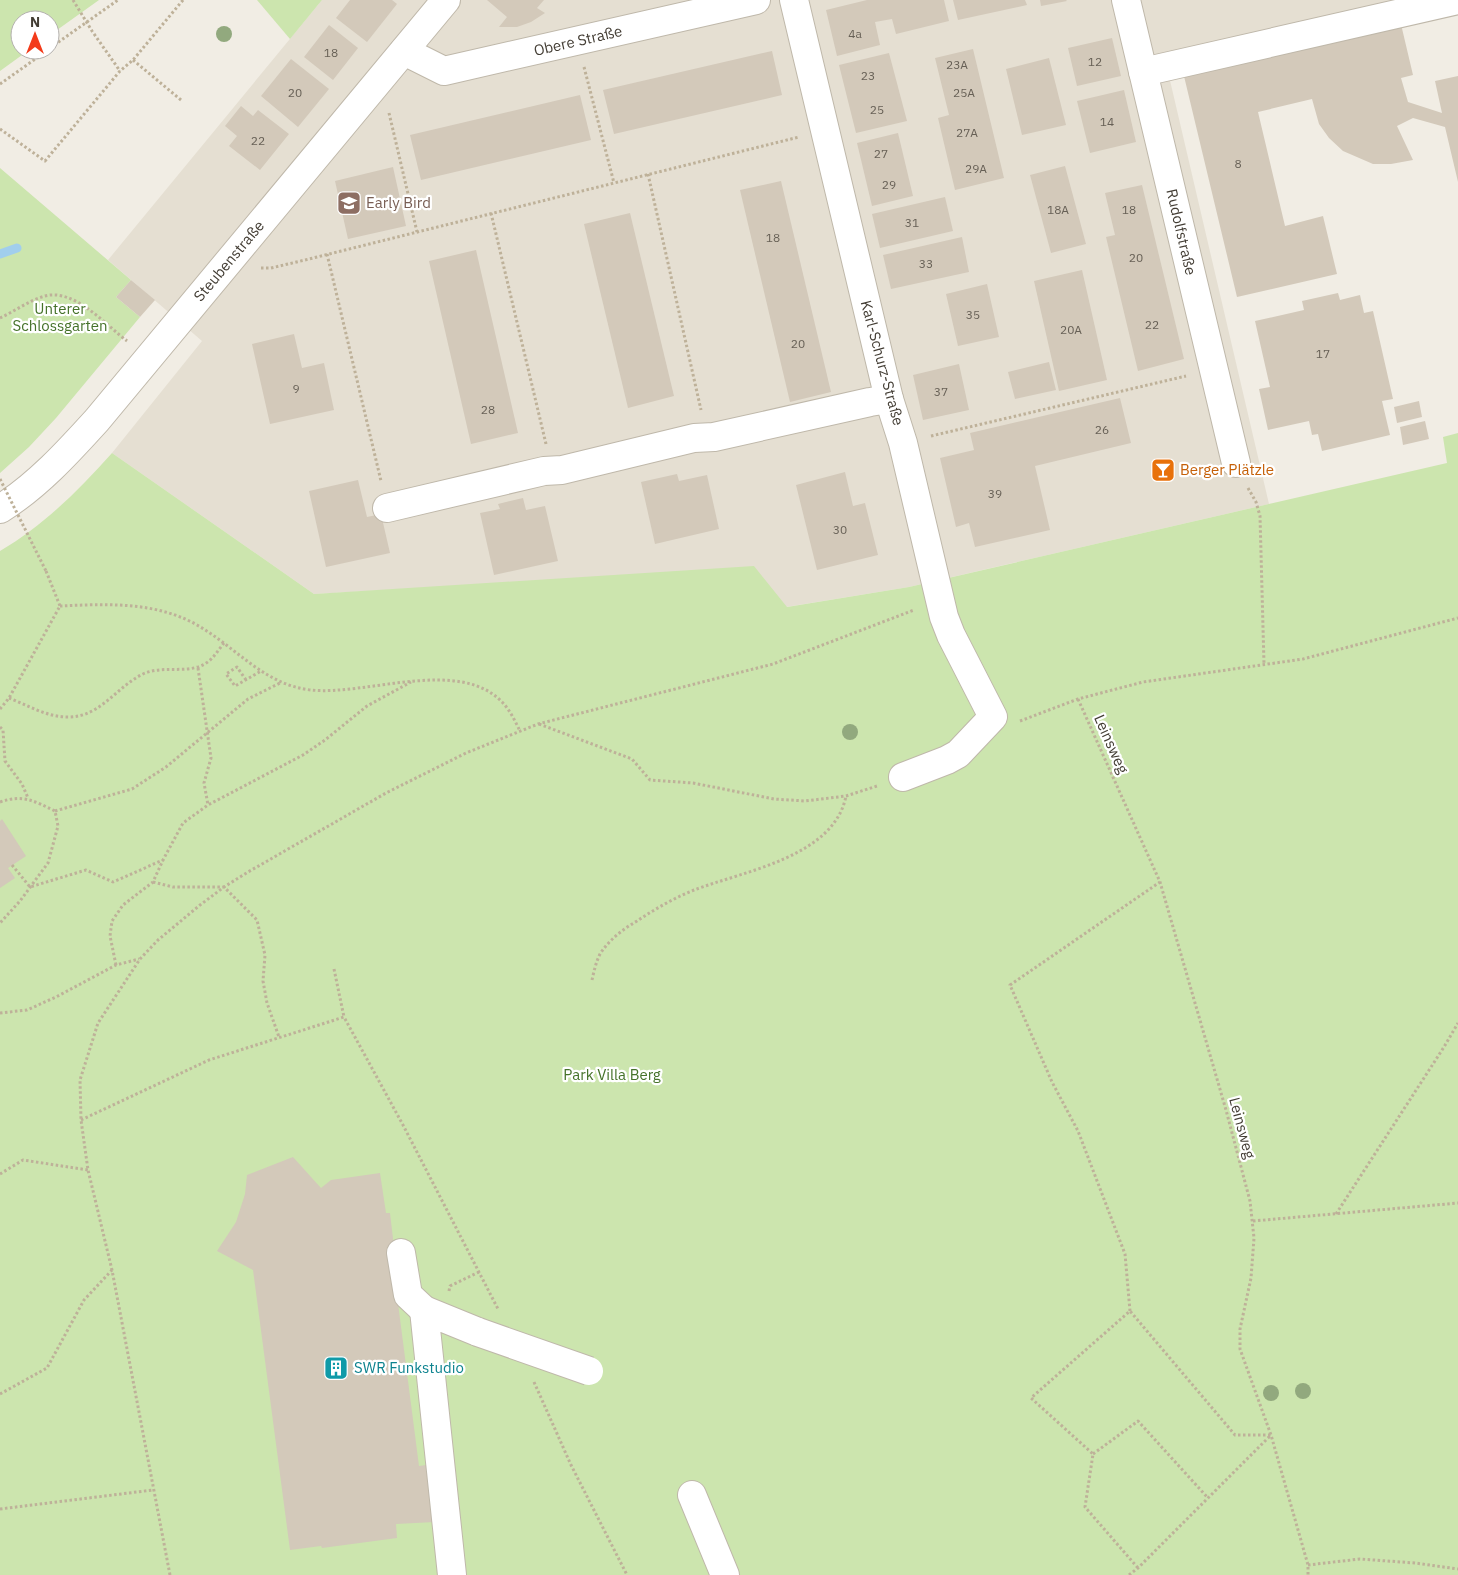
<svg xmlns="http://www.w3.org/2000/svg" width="1458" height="1575" viewBox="0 0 1458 1575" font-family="'IBM Plex Sans',sans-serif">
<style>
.residential{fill:#e5dfd2}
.green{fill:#cce5ae}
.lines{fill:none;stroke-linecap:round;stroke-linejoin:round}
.stream{stroke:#a1ceed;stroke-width:9}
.building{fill:#d3c9ba}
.minor-casing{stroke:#bfb8aa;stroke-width:30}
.path{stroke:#beb199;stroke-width:3;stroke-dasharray:2.5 2.5;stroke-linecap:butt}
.minor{stroke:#fff;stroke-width:28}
.minor-bridge-casing{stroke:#bfb8aa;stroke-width:30;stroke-linecap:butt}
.path-bridge{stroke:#beb199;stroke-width:3;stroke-dasharray:2.5 2.5;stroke-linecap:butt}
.minor-bridge{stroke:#fff;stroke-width:28}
.tree{fill:#92a97e}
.labels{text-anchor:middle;stroke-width:4.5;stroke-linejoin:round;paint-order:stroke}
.number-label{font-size:12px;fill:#676056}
.street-label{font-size:15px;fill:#433d34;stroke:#fff}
.education-label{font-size:15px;fill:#785e54;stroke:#fff;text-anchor:start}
.park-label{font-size:15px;fill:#45722a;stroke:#fff}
.food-label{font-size:15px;fill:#c56008;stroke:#fff;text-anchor:start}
.culture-label{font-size:15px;fill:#0d838f;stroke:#fff;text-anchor:start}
</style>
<rect width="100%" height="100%" fill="#f1ede4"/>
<path class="residential" d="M 322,0 L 1424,0 L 1165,59 L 1269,504 L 909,587 L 786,607 L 533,582 L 314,594 L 112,453 L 202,341 L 108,260 Z"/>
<g class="green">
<path d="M 0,0 L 99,0 L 50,35 L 50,20 L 20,20 L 20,50 L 29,50 L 0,71 Z"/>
<path d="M 257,0 L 322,0 L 290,39 Z"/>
<path d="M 0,168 L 131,280 L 116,297 L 140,317 L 56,418 L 29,447 L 0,473 Z"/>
<path d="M 1458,433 L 1458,1575 L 0,1575 L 0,551 C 43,526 79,490 112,453 L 314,594 L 754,566 L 787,607 L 909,587 L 1447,463 L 1443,437 Z"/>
</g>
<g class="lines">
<path class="stream" d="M 0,254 L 17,248"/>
</g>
<g class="building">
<path d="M 350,0 L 392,0 L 397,4 L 367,42 L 336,18 Z"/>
<path d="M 487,0 L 544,0 L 537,8 L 545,13 L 531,22 L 517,27 L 499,27 L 507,17 Z"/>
<path d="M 867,0 L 944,0 L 949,21 L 896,34 L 892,19 L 875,22 L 880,45 L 837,56 L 826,10 Z"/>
<path d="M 953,0 L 1025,0 L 1027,5 L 958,20 Z"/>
<path d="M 1040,0 L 1066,0 L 1067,1 L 1041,6 Z"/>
<path d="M 1400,20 L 1413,75 L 1401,78 L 1408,102 L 1442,113 L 1435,81 L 1458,76 L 1458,182 L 1445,127 L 1413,118 L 1397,126 L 1413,160 L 1391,164 L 1373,164 L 1343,151 L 1329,138 L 1319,124 L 1312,99 L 1258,112 L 1285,226 L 1323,216 L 1337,274 L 1237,297 L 1183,72 Z"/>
<path d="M 329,25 L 358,48 L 333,80 L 304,57 Z"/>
<path d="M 1112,38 L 1121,76 L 1077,86 L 1068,48 Z"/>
<path d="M 973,49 L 1004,178 L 955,190 L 938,118 L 949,115 L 935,58 Z"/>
<path d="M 772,51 L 782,95 L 614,134 L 603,90 Z"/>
<path d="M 889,53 L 907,121 L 856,133 L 839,65 Z"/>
<path d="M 1049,58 L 1066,125 L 1022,135 L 1006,69 Z"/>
<path d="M 291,59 L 329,89 L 298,127 L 261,96 Z"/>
<path d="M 1124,90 L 1136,142 L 1090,153 L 1077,101 Z"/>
<path d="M 580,95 L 591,140 L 421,180 L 410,135 Z"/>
<path d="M 241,106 L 253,116 L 258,110 L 289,134 L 260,170 L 229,146 L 237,136 L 225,126 Z"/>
<path d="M 898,133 L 913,196 L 872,206 L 857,143 Z"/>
<path d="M 1065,166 L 1086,244 L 1051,253 L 1030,175 Z"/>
<path d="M 393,167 L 406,226 L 348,239 L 335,181 Z"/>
<path d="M 781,181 L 831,392 L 790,402 L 740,190 Z"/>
<path d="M 1142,185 L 1184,359 L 1138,371 L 1106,237 L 1115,235 L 1105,193 Z"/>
<path d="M 945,197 L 953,231 L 880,248 L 872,214 Z"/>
<path d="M 630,213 L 674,396 L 628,408 L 584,224 Z"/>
<path d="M 962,237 L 969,272 L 891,289 L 883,255 Z"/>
<path d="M 476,250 L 518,433 L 471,444 L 429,261 Z"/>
<path d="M 1082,270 L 1107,380 L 1059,391 L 1034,281 Z"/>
<path d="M 131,280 L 155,300 L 140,317 L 116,297 Z"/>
<path d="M 987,284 L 999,337 L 958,346 L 946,294 Z"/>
<path d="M 1338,293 L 1340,300 L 1360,295 L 1364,313 L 1373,311 L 1393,399 L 1382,401 L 1390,435 L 1322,451 L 1318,434 L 1312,435 L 1309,421 L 1268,430 L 1259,389 L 1270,387 L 1255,321 L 1304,310 L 1302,301 Z"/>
<path d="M 294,334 L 302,368 L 324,363 L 334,410 L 270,424 L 252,344 Z"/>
<path d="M 1049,362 L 1056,390 L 1015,399 L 1008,372 Z"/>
<path d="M 959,364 L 969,410 L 923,420 L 913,375 Z"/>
<path d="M 1120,398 L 1131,443 L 1035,466 L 1050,530 L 975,547 L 969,523 L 956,527 L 940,458 L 974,450 L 970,433 Z"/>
<path d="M 1419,401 L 1422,417 L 1397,423 L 1394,407 Z"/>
<path d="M 1425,421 L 1429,439 L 1403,445 L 1400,427 Z"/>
<path d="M 845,472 L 853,506 L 865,503 L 878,555 L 817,570 L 796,485 Z"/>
<path d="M 677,474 L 679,481 L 707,475 L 719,529 L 655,544 L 641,482 Z"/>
<path d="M 358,480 L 367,517 L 381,514 L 390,553 L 326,567 L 309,491 Z"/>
<path d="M 523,498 L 526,510 L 545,506 L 558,561 L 494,575 L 480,513 L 500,509 L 498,504 Z"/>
<path d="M 2,819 L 26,856 L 8,868 L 15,878 L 0,888 L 0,821 Z"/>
<path d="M 293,1157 L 321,1188 L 331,1180 L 380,1173 L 386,1213 L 390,1213 L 394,1247 L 391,1249 L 419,1466 L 426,1465 L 436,1505 L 435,1522 L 396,1524 L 397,1538 L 322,1548 L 321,1546 L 290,1550 L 253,1270 L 217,1251 L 236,1222 L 245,1194 L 247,1175 Z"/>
</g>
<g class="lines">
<g class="minor-casing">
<g id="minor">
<path d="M 794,0 L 889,399 L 903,443 L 944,617 L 951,635 L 993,717 L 958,754 L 947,760 L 903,777"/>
<path d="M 1126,0 L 1236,463"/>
<path d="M 404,51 L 444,71 L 756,0"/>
<path d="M 1143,72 L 1458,0"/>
<path d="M 387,508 L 544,471 L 562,470 L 694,438 L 714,437 L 870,402 L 889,399"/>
<path d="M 0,509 C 37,486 68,452 97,420 L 446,0"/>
<path d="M 401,1253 L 408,1295 L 424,1310"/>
<path d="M 692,1495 L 725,1575"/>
<path d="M 452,1575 L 424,1310 L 478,1332"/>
</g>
</g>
<g class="path">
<path d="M 73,0 L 92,31 L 120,71"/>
<path d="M 50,48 L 118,0"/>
<path d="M 133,60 L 181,100"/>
<path d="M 584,67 L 614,183"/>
<path d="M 0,84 L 48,50"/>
<path d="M 389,113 L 417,232"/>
<path d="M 0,129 L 45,161 L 120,71 L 133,60 L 183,0"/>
<path d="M 648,174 L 701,410"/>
<path d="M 491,213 L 546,444"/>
<path d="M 327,254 L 381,481"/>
<path d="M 261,268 L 271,268 L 305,260 L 799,137"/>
<path d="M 0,318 C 15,311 30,300 45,296 C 74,288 106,325 127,341"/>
<path d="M 931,436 L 1186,376"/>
<path d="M 1248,488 L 1256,502 L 1260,516 L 1264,664"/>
<path d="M 46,571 L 60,606"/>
<path d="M 60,606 C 105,604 155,601 197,625 C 236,647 264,685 311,690 C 366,696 459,657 502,702 C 510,710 515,721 520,731"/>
<path d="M 198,668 L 211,758 L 204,783 L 208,805"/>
<path d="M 246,680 L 237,667 L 226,674 L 235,686 L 261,671"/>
<path d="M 9,698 C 27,705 47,717 67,717 C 100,718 116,687 143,674 C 164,664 191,676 209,661 C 215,656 219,649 224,643"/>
<path d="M 1078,699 L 1160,882 L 1226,1110 L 1250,1201 L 1254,1238 L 1251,1278 L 1240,1329 L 1240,1349 L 1271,1435 L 1308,1565 L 1308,1575"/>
<path d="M 0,709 L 9,698 L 60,606"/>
<path d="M 1020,721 L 1078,699 L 1143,682 L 1303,659 L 1458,618"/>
<path d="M 539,724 L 632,759 L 650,780 L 693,783 L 774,799 L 805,801 L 846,796 L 877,786"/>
<path d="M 0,727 L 3,730 L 5,761 L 22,784 L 28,798"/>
<path d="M 0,802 C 23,794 34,801 55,811 L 58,826 L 48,863 L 20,901 L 0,923"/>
<path d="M 55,811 L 132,789 L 166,767 L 248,699 L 280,683"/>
<path d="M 12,865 L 30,887 L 86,870 L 113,882 L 163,860 L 183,823 L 208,805 L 303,755 L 325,740 L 367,706 L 411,682"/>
<path d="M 153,882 L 173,887 L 224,887 L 257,920 L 265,955 L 263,981 L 267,1003 L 279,1037"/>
<path d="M 116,965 L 110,936 L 112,921 L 123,905 L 153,882 L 163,860"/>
<path d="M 334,969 L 344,1017"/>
<path d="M 592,980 C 594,971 596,962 600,954 C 609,940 623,929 637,921 C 655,909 674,898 694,890 C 744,871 834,857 846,796"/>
<path d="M 0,1013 L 27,1010 L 56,997 L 116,965 L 139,959"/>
<path d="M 81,1120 L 209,1060 L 344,1017 L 403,1125 L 498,1309"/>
<path d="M 0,1174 L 23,1160 L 88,1170"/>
<path d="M 1336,1214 L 1444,1047 L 1458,1023"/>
<path d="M 1253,1221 L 1458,1203"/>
<path d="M 449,1291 L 450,1286 L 479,1272"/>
<path d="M 1130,1311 L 1125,1254 L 1078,1131 L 1052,1082 L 1010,985 L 1160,882"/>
<path d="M 534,1382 L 571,1465 L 627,1575"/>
<path d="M 0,1394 L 47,1368 L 84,1300 L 112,1270"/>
<path d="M 1093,1454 L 1138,1421 L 1208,1498"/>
<path d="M 0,1509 L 153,1490"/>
<path d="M 1308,1565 L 1360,1559 L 1415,1563 L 1458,1569"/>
<path d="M 170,1575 L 112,1270 L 88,1170 L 81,1120 L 80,1080 L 98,1023 L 140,959 L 158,940 L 200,905 L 224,887 L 248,872 L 386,793 L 466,753 L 538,724 L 773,664 L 914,610"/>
<path d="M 1129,1575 L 1138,1568 L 1271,1435 L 1235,1435 L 1130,1311 L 1031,1398 L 1093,1454 L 1085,1507 L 1138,1568"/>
</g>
<use href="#minor" class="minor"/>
<g class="minor-bridge-casing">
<path id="minor-bridge" d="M 478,1332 L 589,1371"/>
</g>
<path class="path-bridge" d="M 0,479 L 46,571"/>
<use href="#minor-bridge" class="minor-bridge"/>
</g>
<g class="tree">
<circle cx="224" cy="34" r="8"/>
<circle cx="850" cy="732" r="8"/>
<circle cx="1303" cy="1391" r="8"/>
<circle cx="1271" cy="1393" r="8"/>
</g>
<defs>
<g id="school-square" transform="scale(1.25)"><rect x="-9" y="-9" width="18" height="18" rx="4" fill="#8d6e63" stroke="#fff"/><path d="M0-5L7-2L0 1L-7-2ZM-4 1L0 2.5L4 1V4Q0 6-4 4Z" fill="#fff"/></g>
<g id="bar-square" transform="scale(1.25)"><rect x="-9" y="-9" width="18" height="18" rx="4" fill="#e8710a" stroke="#fff"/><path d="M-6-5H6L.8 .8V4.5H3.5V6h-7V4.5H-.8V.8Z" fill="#fff"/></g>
<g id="building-square" transform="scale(1.25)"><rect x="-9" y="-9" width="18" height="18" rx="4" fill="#0f9aa8" stroke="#fff"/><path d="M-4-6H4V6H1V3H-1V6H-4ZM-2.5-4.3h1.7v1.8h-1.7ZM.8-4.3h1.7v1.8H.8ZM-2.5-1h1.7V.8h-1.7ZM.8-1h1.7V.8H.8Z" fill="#fff"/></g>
</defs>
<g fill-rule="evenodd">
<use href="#school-square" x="349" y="203"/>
<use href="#bar-square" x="1163" y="470"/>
<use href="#building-square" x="336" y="1368"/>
</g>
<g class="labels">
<g class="number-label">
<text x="855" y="38">4a</text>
<text x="331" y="57">18</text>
<text x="1095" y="66">12</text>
<text x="957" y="69">23A</text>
<text x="868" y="80">23</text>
<text x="295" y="97">20</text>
<text x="964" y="97">25A</text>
<text x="877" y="114">25</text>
<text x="1107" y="126">14</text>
<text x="967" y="137">27A</text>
<text x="258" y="145">22</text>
<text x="881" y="158">27</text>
<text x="1238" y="168">8</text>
<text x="976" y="173">29A</text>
<text x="889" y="189">29</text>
<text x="1058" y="214">18A</text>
<text x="1129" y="214">18</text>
<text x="912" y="227">31</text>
<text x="773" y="242">18</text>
<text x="1136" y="262">20</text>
<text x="926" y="268">33</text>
<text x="973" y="319">35</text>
<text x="1152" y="329">22</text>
<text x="1071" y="334">20A</text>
<text x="798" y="348">20</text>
<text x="1323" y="358">17</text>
<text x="296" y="393">9</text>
<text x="941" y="396">37</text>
<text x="488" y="414">28</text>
<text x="1102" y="434">26</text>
<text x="995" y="498">39</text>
<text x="840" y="534">30</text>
</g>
<g class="street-label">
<text transform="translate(578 41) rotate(-13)" y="5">Obere Straße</text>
<text transform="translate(1181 232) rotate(77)" y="5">Rudolfstraße</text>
<text transform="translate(229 261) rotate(-50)" y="5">Steubenstraße</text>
<text transform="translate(882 363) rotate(75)" y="5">Karl-Schurz-Straße</text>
<text transform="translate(1111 744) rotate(66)" y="5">Leinsweg</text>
<text transform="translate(1242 1128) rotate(75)" y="5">Leinsweg</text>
</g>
<g class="education-label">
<text x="366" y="208">Early Bird</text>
</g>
<g class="park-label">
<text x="60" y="314">Unterer<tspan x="60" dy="17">Schlossgarten</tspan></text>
<text x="612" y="1080">Park Villa Berg</text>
</g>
<g class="food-label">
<text x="1180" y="475">Berger Plätzle</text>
</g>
<g class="culture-label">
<text x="354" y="1373">SWR Funkstudio</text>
</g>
</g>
<g transform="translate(35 35)"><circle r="24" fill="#ffffff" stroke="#b4b1ae"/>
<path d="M0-4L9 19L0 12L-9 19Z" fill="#f33b1a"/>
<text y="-8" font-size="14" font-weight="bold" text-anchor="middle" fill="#433d34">N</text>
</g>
</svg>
